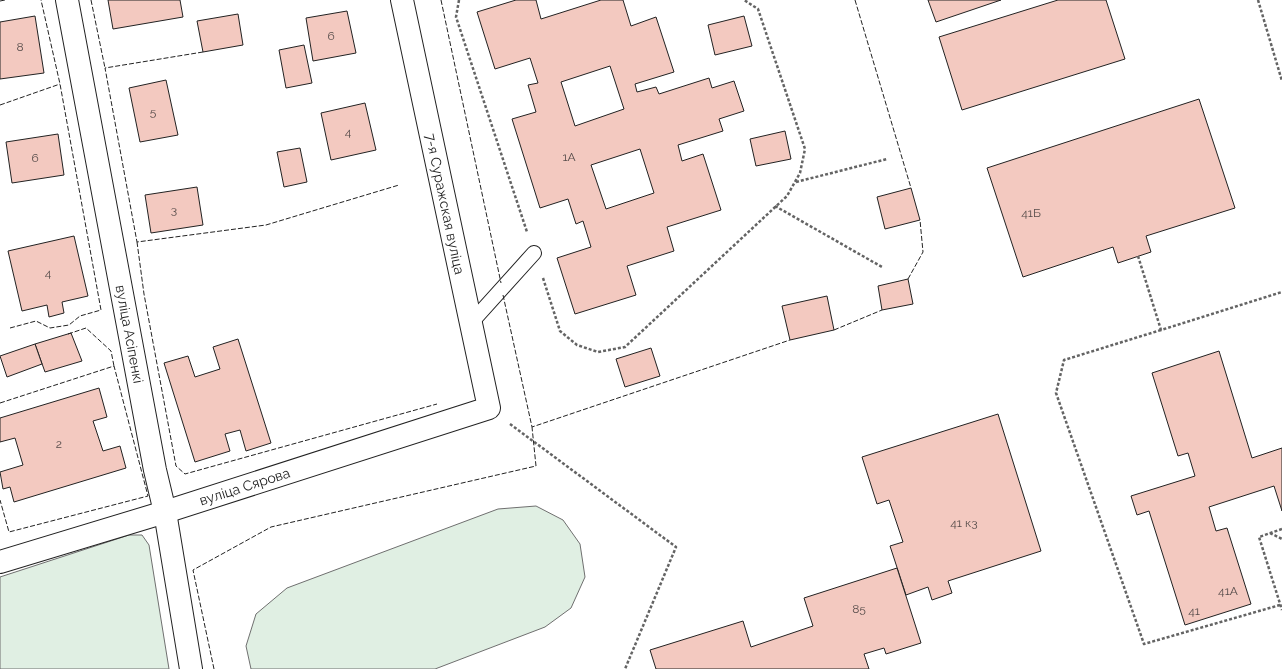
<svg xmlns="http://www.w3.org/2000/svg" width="1282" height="669" viewBox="0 0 1282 669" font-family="Raleway,sans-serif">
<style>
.green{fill:#e0efe3;stroke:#6f6f6f}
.building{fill:#f3c9c0;stroke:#222;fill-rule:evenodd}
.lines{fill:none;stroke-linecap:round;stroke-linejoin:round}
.service-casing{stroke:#222;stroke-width:16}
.minor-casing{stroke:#222;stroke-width:24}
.path{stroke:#646464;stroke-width:2.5;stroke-dasharray:3 2;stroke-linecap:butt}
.service{stroke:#fff;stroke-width:14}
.minor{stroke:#fff;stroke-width:22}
.fence{stroke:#222;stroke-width:1;stroke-dasharray:5 2;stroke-linecap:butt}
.labels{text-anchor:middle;stroke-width:3;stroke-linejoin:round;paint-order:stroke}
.number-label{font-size:12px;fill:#564c4a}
.street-label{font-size:14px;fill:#222;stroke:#fff}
</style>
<rect width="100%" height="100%" fill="#fff"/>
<g class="green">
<path d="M 536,506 L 563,520 L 580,544 L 585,577 L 571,608 L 545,627 L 435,669 L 251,669 L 246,646 L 256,614 L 287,588 L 498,509 Z"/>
<path d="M 129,535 L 142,535 L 149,545 L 169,669 L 0,669 L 0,577 Z"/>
</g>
<g class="building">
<path d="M 108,0 L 180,0 L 183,17 L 113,29 Z"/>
<path d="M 516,0 L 536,0 L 541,19 L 601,0 L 623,0 L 631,26 L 656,17 L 674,72 L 635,84 L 637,92 L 656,87 L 659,94 L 709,78 L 712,88 L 734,81 L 744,111 L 719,119 L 723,131 L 678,145 L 682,161 L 703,154 L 721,210 L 667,227 L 674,251 L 627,266 L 636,295 L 575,314 L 557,258 L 591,247 L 583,221 L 576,224 L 568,199 L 540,208 L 512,119 L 536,112 L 528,85 L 538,83 L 530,58 L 495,69 L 477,12 ZM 610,66 L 624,109 L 575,126 L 561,82 ZM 640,149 L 654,193 L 606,209 L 591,165 Z"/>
<path d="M 928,0 L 1001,0 L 936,22 Z"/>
<path d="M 1058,0 L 1106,0 L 1125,59 L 962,110 L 939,37 Z"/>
<path d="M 347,11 L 356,53 L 313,61 L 306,18 Z"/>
<path d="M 238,14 L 243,45 L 203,52 L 197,21 Z"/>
<path d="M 35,16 L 44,73 L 0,79 L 0,22 Z"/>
<path d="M 744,16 L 752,46 L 715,55 L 708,25 Z"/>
<path d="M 304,45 L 312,83 L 286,88 L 279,50 Z"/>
<path d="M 166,80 L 178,135 L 140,142 L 129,88 Z"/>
<path d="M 1199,99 L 1235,208 L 1146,236 L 1151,252 L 1118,263 L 1113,247 L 1023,277 L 987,168 Z"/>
<path d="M 365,103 L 376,150 L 331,160 L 321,113 Z"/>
<path d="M 785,131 L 791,159 L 756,166 L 750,139 Z"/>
<path d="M 58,134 L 64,175 L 12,183 L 6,142 Z"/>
<path d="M 300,148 L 307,182 L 284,187 L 277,152 Z"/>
<path d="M 197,187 L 203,225 L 151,233 L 145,195 Z"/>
<path d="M 911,188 L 920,220 L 885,229 L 877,197 Z"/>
<path d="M 74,236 L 88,296 L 62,302 L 64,313 L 49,317 L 47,305 L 22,311 L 8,251 Z"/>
<path d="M 908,279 L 913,304 L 882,310 L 878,286 Z"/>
<path d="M 827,296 L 834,330 L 790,340 L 782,306 Z"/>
<path d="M 71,333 L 82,361 L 45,372 L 35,344 Z"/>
<path d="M 238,339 L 271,443 L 246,451 L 240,430 L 225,434 L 230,451 L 195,462 L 164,363 L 188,356 L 195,377 L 220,369 L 213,347 Z"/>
<path d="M 35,344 L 42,364 L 7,377 L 0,356 Z"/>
<path d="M 651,348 L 660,376 L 625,387 L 616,359 Z"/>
<path d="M 1219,351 L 1252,458 L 1282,448 L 1282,511 L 1274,486 L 1209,507 L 1216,531 L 1227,528 L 1251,604 L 1185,625 L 1149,511 L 1137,515 L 1131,496 L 1195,476 L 1188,453 L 1178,456 L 1152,373 Z"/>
<path d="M 99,388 L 107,417 L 93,421 L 103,451 L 120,446 L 126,468 L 14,502 L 10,487 L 3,489 L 0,472 L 23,465 L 15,438 L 0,442 L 0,418 Z"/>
<path d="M 998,414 L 1041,551 L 948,581 L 952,593 L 932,600 L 928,587 L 906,595 L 890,546 L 903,542 L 889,500 L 877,504 L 862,457 Z"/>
<path d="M 897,568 L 921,643 L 886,654 L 884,648 L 864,654 L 869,669 L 656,669 L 650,650 L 743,621 L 751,647 L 813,626 L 804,598 Z"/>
</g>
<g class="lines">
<g class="service-casing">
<path id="service" d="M 470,324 L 534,253"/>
</g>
<g class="minor-casing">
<g id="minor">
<path id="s1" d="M 67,0 L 155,470 L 165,512 L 191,669"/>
<path id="s2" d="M 0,562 L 165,512 L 489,408 L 402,0"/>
</g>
</g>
<g class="path">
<path d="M 459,0 L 456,17 L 527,232"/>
<path d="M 1258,0 L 1282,81"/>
<path d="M 796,182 L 887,159"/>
<path d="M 775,206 L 882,267"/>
<path d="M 1138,256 L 1161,330 L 1282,292"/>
<path d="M 543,278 L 560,331 L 577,345 L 598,352 L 625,347 L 787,196 L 800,173 L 805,149 L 758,9 L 744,0"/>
<path d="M 1161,330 L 1064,360 L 1056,393 L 1144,644 L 1280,605"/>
<path d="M 510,424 L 676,547 L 625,669"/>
<path d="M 1282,529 L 1259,537 L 1282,610"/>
<path d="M 1270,533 L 1282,539"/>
</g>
<use href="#service" class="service"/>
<use href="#minor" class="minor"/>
<g class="fence">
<path d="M 91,0 L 105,68"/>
<path d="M 441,0 L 501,283"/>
<path d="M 855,0 L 911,188"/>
<path d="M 0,1 L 5,0"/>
<path d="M 203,52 L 105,68 L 137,242 L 266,225 L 399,185"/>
<path d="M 0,105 L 60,84"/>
<path d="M 137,242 L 144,294 L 176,466 L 185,474 L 437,404"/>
<path d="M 908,279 L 923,252 L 920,220"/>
<path d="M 503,295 L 532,427 L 790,340"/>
<path d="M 10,328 L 36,321 L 50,328 L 69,325 L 80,316 L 101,310 L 60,84 L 41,0"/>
<path d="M 834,330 L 882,310"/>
<path d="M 68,334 L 86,328 L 111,351 L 114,366"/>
<path d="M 0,403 L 114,366 L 148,496 L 9,532 L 0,500"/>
<path d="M 214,669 L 193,570 L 271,527 L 536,466 L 532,427"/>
</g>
</g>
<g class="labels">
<g class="number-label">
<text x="331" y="40">6</text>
<text x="20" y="51">8</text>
<text x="153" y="116">5</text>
<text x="348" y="136">4</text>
<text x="569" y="161">1А</text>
<text x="35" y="162">6</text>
<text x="174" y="214">3</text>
<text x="1031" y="217">41Б</text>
<text x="48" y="277">4</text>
<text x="59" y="448">2</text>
<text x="964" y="527">41 к3</text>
<text x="1228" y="595">41А</text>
<text x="859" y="613">85</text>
<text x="1194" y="615">41</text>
</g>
<g class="street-label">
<text transform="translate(445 204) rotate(78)" y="5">7-я Суражская вуліца</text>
<text dy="5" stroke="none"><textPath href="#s1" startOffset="340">вуліца Асіпенкі</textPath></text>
<text dy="5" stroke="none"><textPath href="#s2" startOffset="256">вуліца Сярова</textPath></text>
</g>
</g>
</svg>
